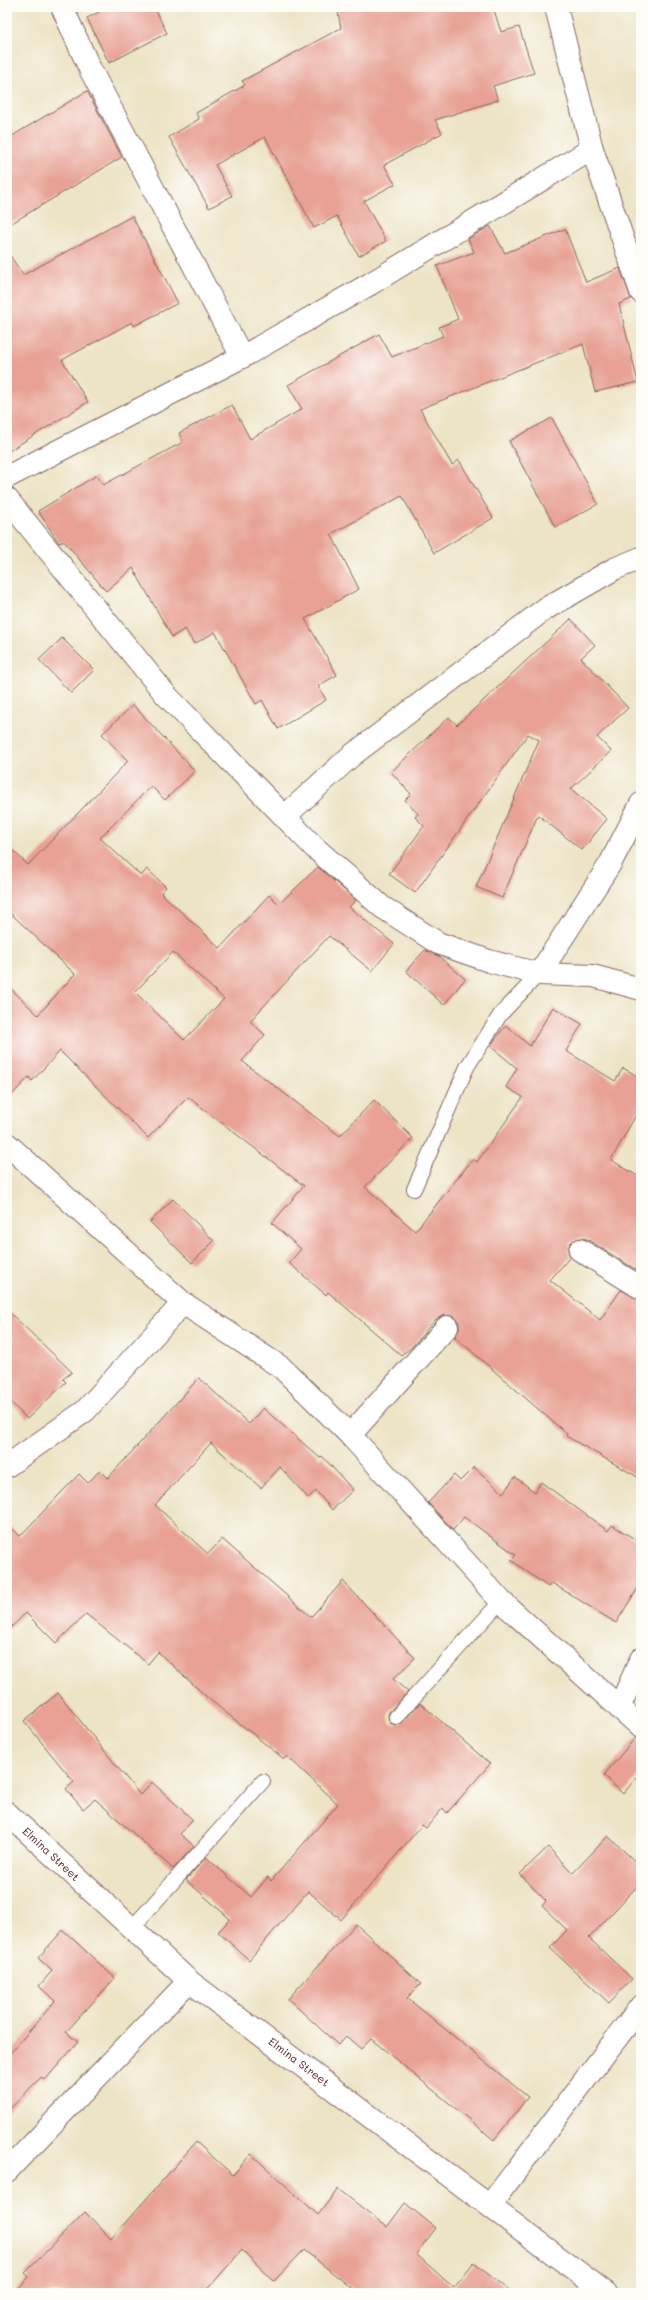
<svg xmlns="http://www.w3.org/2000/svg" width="648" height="2300" viewBox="0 0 648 2300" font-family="Mali,sans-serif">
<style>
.building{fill:#e8a194;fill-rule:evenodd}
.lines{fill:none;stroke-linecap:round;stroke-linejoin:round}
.lane-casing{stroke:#836461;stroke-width:16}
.street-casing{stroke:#836461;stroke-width:24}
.lane{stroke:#fff;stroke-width:14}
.street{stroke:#fff;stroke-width:22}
.labels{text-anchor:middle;stroke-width:3;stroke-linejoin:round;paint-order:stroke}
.street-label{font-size:11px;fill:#4a1f2b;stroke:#fdfcf7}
</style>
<rect width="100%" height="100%" fill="#fdfcf7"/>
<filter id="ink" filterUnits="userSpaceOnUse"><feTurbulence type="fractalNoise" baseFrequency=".025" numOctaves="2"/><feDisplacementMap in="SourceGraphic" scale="8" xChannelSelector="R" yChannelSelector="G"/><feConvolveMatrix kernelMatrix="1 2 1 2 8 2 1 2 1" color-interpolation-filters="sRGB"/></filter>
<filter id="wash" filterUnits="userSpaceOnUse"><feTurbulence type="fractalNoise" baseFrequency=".012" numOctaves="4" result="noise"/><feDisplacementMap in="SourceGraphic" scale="16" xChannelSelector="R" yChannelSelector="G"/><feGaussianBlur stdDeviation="0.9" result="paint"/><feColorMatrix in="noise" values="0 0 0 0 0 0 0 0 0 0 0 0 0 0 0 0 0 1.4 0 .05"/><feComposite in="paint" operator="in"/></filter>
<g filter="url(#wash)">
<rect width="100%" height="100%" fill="#ede4c6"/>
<g id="blocks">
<g class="building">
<path d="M 109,7 L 154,7 L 167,33 L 109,63 L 87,18 Z"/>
<path d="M 337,7 L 493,7 L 501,32 L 519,27 L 534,73 L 493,86 L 498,100 L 435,120 L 442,133 L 384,165 L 395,184 L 364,201 L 386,241 L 359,256 L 337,216 L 314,228 L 265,137 L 215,165 L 232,196 L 209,208 L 169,137 L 199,119 L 196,113 L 245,85 L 242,81 L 341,28 Z"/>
<path d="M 87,91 L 122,157 L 7,226 L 7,139 Z"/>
<path d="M 132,216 L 178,303 L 134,326 L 132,322 L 62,360 L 88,402 L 7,452 L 7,251 L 23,275 Z"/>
<path d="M 490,226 L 505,253 L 565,229 L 586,282 L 620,268 L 631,299 L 619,304 L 638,382 L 595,392 L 583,344 L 420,409 L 452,465 L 459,460 L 493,518 L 434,553 L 402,496 L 331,534 L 359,589 L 305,619 L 337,675 L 318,686 L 326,700 L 278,729 L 262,700 L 256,704 L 215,632 L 194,644 L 185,629 L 172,637 L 133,568 L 106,591 L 64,541 L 59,543 L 38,511 L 97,475 L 103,485 L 183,442 L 179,433 L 232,405 L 250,439 L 302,409 L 288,385 L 379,334 L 392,357 L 443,336 L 439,327 L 458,319 L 437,266 L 474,252 L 468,239 Z"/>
<path d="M 552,418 L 598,504 L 555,527 L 509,441 Z"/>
<path d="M 571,619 L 595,645 L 581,658 L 628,708 L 597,737 L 611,751 L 571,789 L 607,819 L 582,850 L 538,815 L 502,898 L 476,887 L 539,740 L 528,734 L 415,893 L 389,874 L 424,826 L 415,817 L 418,814 L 405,800 L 411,794 L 391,772 L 449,717 L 457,725 Z"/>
<path d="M 62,638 L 94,670 L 71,693 L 39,660 Z"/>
<path d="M 133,705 L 195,771 L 165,800 L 151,786 L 100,838 L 141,876 L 147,869 L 166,887 L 161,893 L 220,948 L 269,895 L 279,904 L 318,867 L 356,900 L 349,907 L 394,944 L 372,971 L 329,936 L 250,1021 L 265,1035 L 242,1061 L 340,1136 L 374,1100 L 413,1138 L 365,1187 L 415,1231 L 473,1159 L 477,1162 L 523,1097 L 506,1087 L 517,1068 L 490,1046 L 506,1025 L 530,1046 L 553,1007 L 582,1024 L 566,1051 L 615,1081 L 623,1068 L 641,1078 L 641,1106 L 611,1160 L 641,1178 L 641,1273 L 587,1239 L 580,1238 L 570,1243 L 568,1250 L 570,1257 L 550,1280 L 600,1320 L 621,1290 L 641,1300 L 641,1479 L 566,1436 L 567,1434 L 455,1337 L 459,1329 L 459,1323 L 455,1317 L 444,1315 L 435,1320 L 412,1347 L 401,1355 L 328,1292 L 326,1295 L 289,1263 L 301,1249 L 272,1223 L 304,1186 L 188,1097 L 148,1138 L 60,1051 L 32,1081 L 29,1077 L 7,1100 L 7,985 L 38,1015 L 75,974 L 7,910 L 7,845 L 28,865 L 128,761 L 102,734 ZM 173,952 L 224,999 L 184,1040 L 135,992 Z"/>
<path d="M 425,950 L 440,957 L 465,979 L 444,1005 L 406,971 Z"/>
<path d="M 173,1199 L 214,1241 L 192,1263 L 150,1222 Z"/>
<path d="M 7,1310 L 72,1372 L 63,1379 L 66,1382 L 27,1419 L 7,1398 Z"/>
<path d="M 199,1378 L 249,1424 L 263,1408 L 320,1458 L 322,1456 L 353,1490 L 332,1510 L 316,1491 L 308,1498 L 280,1467 L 261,1488 L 211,1443 L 155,1505 L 208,1554 L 222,1539 L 311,1617 L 343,1581 L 415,1658 L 393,1679 L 408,1692 L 389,1712 L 388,1716 L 390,1723 L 395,1725 L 402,1723 L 420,1703 L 490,1764 L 447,1813 L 443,1808 L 426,1828 L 422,1825 L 341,1920 L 308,1891 L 249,1960 L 218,1932 L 230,1919 L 186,1880 L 206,1857 L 251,1897 L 268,1877 L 271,1881 L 338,1804 L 287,1756 L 284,1759 L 209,1699 L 158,1652 L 148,1664 L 86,1614 L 56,1643 L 26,1613 L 7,1631 L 7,1523 L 20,1536 L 79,1474 L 88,1483 L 100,1470 L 108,1478 Z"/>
<path d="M 474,1467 L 503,1493 L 515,1477 L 535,1492 L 541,1482 L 608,1531 L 612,1525 L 641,1543 L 641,1583 L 616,1623 L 552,1583 L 548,1587 L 511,1560 L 516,1555 L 464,1517 L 453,1530 L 428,1503 L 454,1475 L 460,1481 Z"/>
<path d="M 58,1693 L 140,1795 L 152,1782 L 193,1820 L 180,1834 L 194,1846 L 173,1869 L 95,1799 L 83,1809 L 66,1789 L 74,1782 L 24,1721 Z"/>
<path d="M 635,1738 L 641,1739 L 641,1772 L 623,1794 L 604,1775 Z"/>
<path d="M 608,1836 L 641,1867 L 641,1882 L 589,1938 L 632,1979 L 609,2003 L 550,1948 L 567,1930 L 542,1906 L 546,1901 L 520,1874 L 548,1847 L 573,1873 Z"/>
<path d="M 356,1924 L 421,1984 L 407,1998 L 528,2097 L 494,2140 L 371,2039 L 361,2049 L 346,2036 L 338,2045 L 288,1999 Z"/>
<path d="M 63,1930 L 115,1978 L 66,2032 L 78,2042 L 45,2080 L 41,2077 L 7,2112 L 7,2057 L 55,2001 L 39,1986 L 52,1971 L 38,1958 Z"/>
<path d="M 196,2142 L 233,2175 L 251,2154 L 318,2215 L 338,2189 L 387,2227 L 405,2203 L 436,2228 L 416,2254 L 454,2288 L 474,2263 L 512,2293 L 358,2293 L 304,2250 L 274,2281 L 242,2250 L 204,2293 L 14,2293 L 29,2277 L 25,2273 L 85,2212 L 111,2239 Z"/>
</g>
</g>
</g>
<g filter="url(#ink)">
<use href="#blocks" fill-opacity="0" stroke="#836461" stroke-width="1"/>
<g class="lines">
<g class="lane-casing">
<g id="lane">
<path d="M 414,1189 L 467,1067 L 500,1015 L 539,974"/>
<path d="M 396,1717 L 501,1601"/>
<path d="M 132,1928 L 263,1781"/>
</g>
</g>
<g class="street-casing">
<g id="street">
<path d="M 62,7 L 90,69 L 242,357"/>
<path d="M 556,7 L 592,149 L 641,292"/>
<path d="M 7,477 L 242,357 L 370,284 L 592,149"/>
<path d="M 7,499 L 166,695 L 314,847 L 382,907 L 438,943 L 489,961 L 539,974 L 593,976 L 641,989"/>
<path d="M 284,817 L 351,756 L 545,609 L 614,569 L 641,558"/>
<path d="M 539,974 L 610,864 L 641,804"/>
<path d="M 7,1144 L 183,1303 L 282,1368 L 350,1435 L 501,1601 L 641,1727"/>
<path d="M 580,1250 L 641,1288"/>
<path d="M 350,1435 L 447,1327"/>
<path d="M 7,1466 L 85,1411 L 183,1303"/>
<path d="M 619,1708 L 641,1659"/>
<path d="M 7,1813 L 189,1981 L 606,2293"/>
<path d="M 7,2171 L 189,1981"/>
<path d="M 490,2205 L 641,2006"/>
</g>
</g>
<use href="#lane" class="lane"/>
<use href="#street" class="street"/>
</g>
</g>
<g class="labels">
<g class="street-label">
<text transform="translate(51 1854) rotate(43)" y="4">Elmina Street</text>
<text transform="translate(299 2062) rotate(37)" y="4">Elmina Street</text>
</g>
</g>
<rect width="648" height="2300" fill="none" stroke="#fdfcf7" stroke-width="24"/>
</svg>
